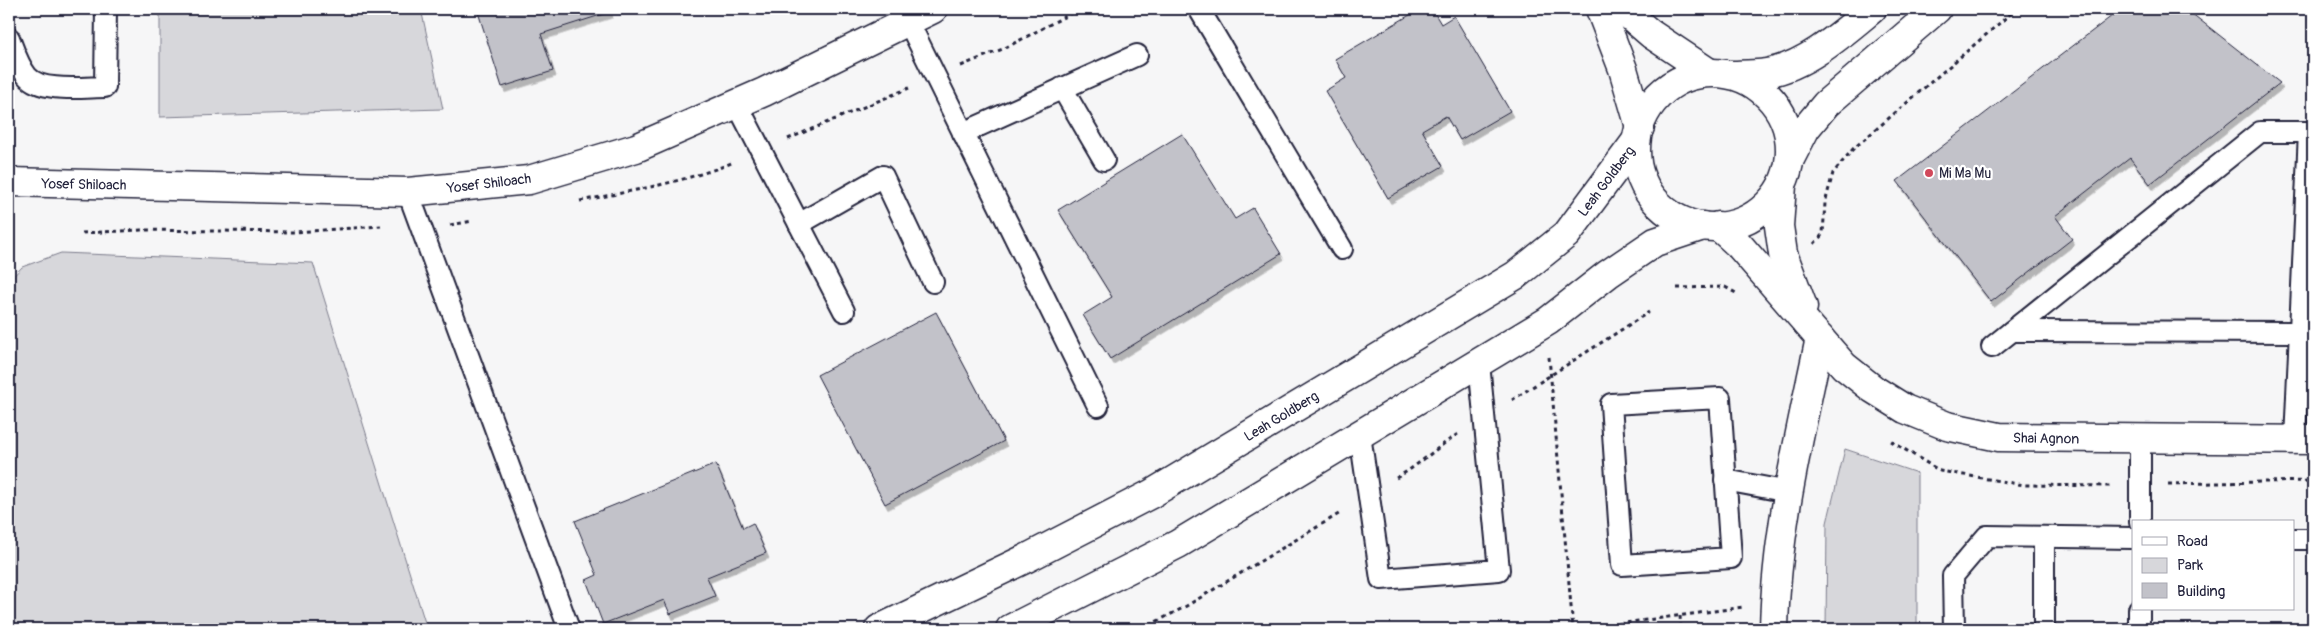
<svg xmlns="http://www.w3.org/2000/svg" width="2322" height="638" viewBox="0 0 2322 638" font-family="Pangolin,sans-serif">
<style>
.green{fill:#d7d7db;stroke:#7c7c8b}
.building{fill:#c2c2c9;stroke:#22223b;filter:url(#shadow)}
.lines{fill:none;stroke-linecap:round;stroke-linejoin:round}
.lane-casing{stroke:#22223b;stroke-width:24}
.street-casing{stroke:#22223b;stroke-width:31}
.secondary-casing{stroke:#22223b;stroke-width:31}
.path{stroke:#22223b;stroke-width:3;stroke-dasharray:4 4;stroke-linecap:butt}
.lane{stroke:#fff;stroke-width:20}
.street{stroke:#fff;stroke-width:28}
.secondary{stroke:#fff;stroke-width:28}
.poi-dot{fill:#d1495b;stroke:#fff;stroke-width:2}
.labels{text-anchor:middle;stroke-width:4.5;stroke-linejoin:round;paint-order:stroke}
.poi-label{font-size:14px;fill:#22223b;stroke:#fff;text-anchor:start}
.street-label{font-size:14px;fill:#22223b;stroke:#fff}
</style>
<defs>
<filter id="shadow"><feDropShadow dx="3" dy="5.5" stdDeviation="0" flood-color="#0004"/></filter>
</defs>
<rect width="100%" height="100%" fill="#f6f6f7"/>
<filter id="ink" filterUnits="userSpaceOnUse"><feTurbulence type="fractalNoise" baseFrequency=".02" numOctaves="2"/><feDisplacementMap in="SourceGraphic" scale="10" xChannelSelector="R" yChannelSelector="G"/><feConvolveMatrix kernelMatrix="1 2 1 2 8 2 1 2 1" color-interpolation-filters="sRGB"/></filter>
<g filter="url(#ink)">
<g class="green">
<path d="M 160,9 L 421,9 L 443,109 L 160,117 Z"/>
<path d="M 61,253 L 313,263 L 427,629 L 9,629 L 9,281 L 22,267 Z"/>
<path d="M 1845,449 L 1917,473 L 1917,629 L 1826,629 L 1827,523 Z"/>
</g>
<g class="building">
<path d="M 477,9 L 609,9 L 610,12 L 541,34 L 553,71 L 502,87 Z"/>
<path d="M 1420,9 L 1432,9 L 1441,24 L 1454,16 L 1510,111 L 1460,140 L 1446,116 L 1422,130 L 1443,166 L 1388,198 L 1325,91 L 1346,78 L 1335,59 Z"/>
<path d="M 2121,9 L 2186,9 L 2280,83 L 2150,184 L 2130,158 L 2055,216 L 2072,239 L 1991,302 L 1897,181 Z"/>
<path d="M 1182,134 L 1235,219 L 1253,208 L 1281,254 L 1110,359 L 1083,315 L 1112,297 L 1058,210 Z"/>
<path d="M 936,312 L 1004,441 L 885,504 L 817,375 Z"/>
<path d="M 716,464 L 743,528 L 753,523 L 766,553 L 707,577 L 715,596 L 670,614 L 664,600 L 603,624 L 586,580 L 597,575 L 575,521 Z"/>
<path d="M 1541,627 L 1545,629 L 1510,629 Z"/>
</g>
<g class="lines">
<g class="lane-casing">
<g id="lane">
<path d="M 1199,9 L 1342,249"/>
<path d="M 908,21 L 1098,406"/>
<path d="M 9,38 C 14,51 18,65 27,76 C 41,93 85,87 105,87 L 106,9"/>
<path d="M 1062,88 L 1104,160"/>
<path d="M 737,104 L 844,311"/>
<path d="M 963,133 L 1137,55"/>
<path d="M 408,192 L 569,629"/>
<path d="M 799,224 L 883,176 L 933,282"/>
<path d="M 2012,331 L 2312,332"/>
<path d="M 1992,347 L 2260,132 L 2309,132 L 2295,440"/>
<path d="M 1720,398 L 1731,558 L 1622,565 L 1611,404 Z"/>
<path d="M 1360,435 L 1381,579 L 1499,570 L 1479,363"/>
<path d="M 1725,480 L 1789,492"/>
<path d="M 2140,522 L 2140,439"/>
<path d="M 2044,537 L 2044,629"/>
<path d="M 2293,539 L 2313,539"/>
<path d="M 1954,629 L 1953,576 L 1987,536 L 2133,538"/>
<path d="M 2139,629 L 2139,609"/>
</g>
</g>
<g class="street-casing">
<g id="street">
<path d="M 1600,9 L 1623,69 L 1640,127"/>
<path d="M 1622,9 L 1651,34 L 1708,72"/>
<path d="M 9,182 L 408,192 L 529,180 L 636,148 L 764,92 L 933,9"/>
<path d="M 1782,185 L 1779,226 L 1783,254 L 1803,307"/>
<path d="M 1718,226 L 1739,245 L 1844,366 L 1873,389 L 1905,409 L 1947,426 L 1999,437 L 2313,440"/>
<path d="M 1774,629 C 1776,531 1800,434 1820,338"/>
</g>
</g>
<g class="secondary-casing">
<g id="secondary">
<circle cx="1713" cy="150" r="77"/>
<path d="M 1735,75 C 1745,74 1756,75 1766,73 C 1805,67 1843,33 1872,9"/>
<path d="M 1790,159 L 1806,128 L 1826,104 L 1937,9"/>
<path d="M 879,629 L 1027,558 L 1151,494 L 1516,275 L 1567,234 L 1636,141"/>
<path d="M 1010,629 L 1178,544 L 1548,321 L 1608,274 L 1655,242 L 1703,226"/>
</g>
</g>
<g class="path">
<path d="M 961,66 L 1005,48 L 1079,9"/>
<path d="M 788,139 L 909,88"/>
<path d="M 580,201 C 631,191 686,182 734,162"/>
<path d="M 450,225 L 473,221"/>
<path d="M 82,233 L 141,230 L 295,232 L 381,226"/>
<path d="M 1814,244 L 1823,234 L 1825,203 L 1833,173 L 1853,149 L 2016,9"/>
<path d="M 1677,288 L 1725,287 L 1736,293"/>
<path d="M 1549,357 L 1573,629"/>
<path d="M 1512,400 L 1649,312"/>
<path d="M 1891,441 L 1940,471 L 2024,485 L 2112,486"/>
<path d="M 1396,478 C 1419,465 1436,448 1458,434"/>
<path d="M 2168,484 L 2313,481"/>
<path d="M 1680,616 L 1681,629"/>
<path d="M 1142,629 L 1183,608 L 1342,512"/>
<path d="M 1579,629 L 1744,607"/>
</g>
<use href="#lane" class="lane"/>
<use href="#street" class="street"/>
<use href="#secondary" class="secondary"/>
</g>
</g>
<circle class="poi-dot" cx="1929" cy="173" r="5"/>
<g class="labels">
<g class="poi-label">
<text x="1939" y="178">Mi Ma Mu</text>
</g>
<g class="street-label">
<text transform="translate(1606 181) rotate(-53)" y="5">Leah Goldberg</text>
<text transform="translate(489 183) rotate(-7)" y="5">Yosef Shiloach</text>
<text transform="translate(84 184) rotate(1)" y="5">Yosef Shiloach</text>
<text transform="translate(1281 416) rotate(-31)" y="5">Leah Goldberg</text>
<text transform="translate(2046 438) rotate(1)" y="5">Shai Agnon</text>
</g>
</g>
<rect width="2322" height="638" fill="none" stroke="#fff" stroke-width="30"/>
<rect x="15" y="15" width="2292" height="608" fill="none" stroke="#22223b" stroke-width="2" filter="url(#ink)"/>
<rect x="2132" y="520" width="162" height="90" fill="#ffffff" stroke="#a7a7b1"/>
<rect x="2142" y="537" width="25" height="8" fill="#ffffff" stroke="#a7a7b1"/>
<text x="2177" y="546" font-size="15" fill="#22223b">Road</text>
<rect x="2142" y="558" width="25" height="15" fill="#d7d7db" stroke="#a7a7b1"/>
<text x="2177" y="570" font-size="15" fill="#22223b">Park</text>
<rect x="2142" y="583" width="25" height="15" fill="#c2c2c9" stroke="#a7a7b1"/>
<text x="2177" y="596" font-size="15" fill="#22223b">Building</text>
</svg>
